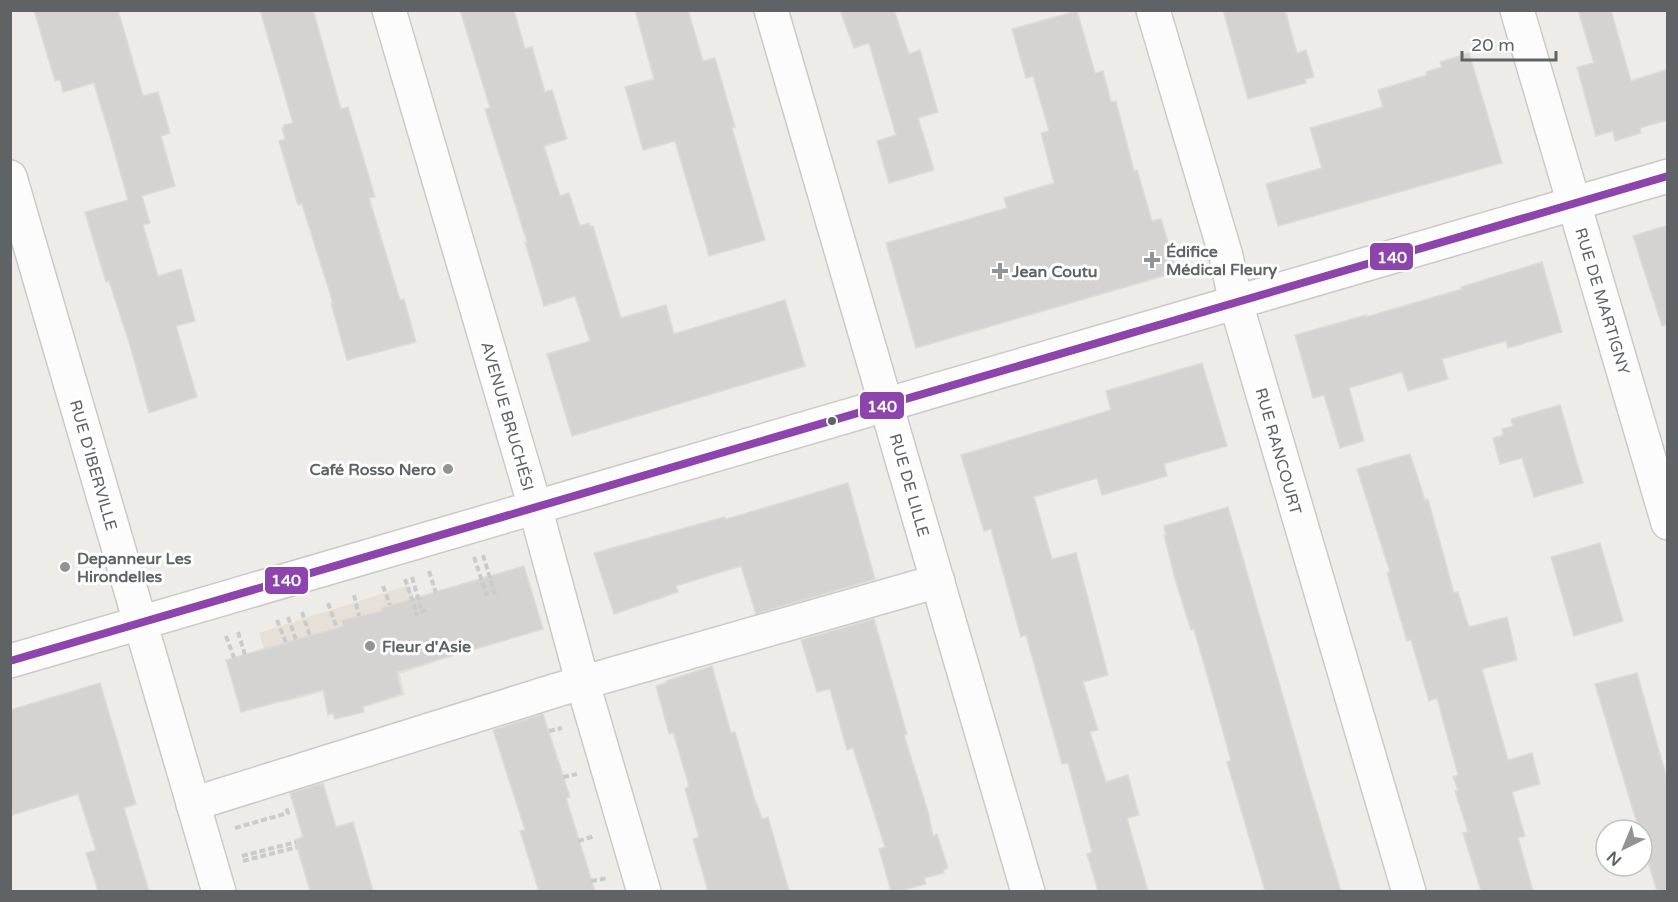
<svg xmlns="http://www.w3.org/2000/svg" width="1678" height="902" viewBox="0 0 1678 902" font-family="'Varela Round',sans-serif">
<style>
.commercial{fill:#e6e0d8}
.building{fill:#d5d3d2;stroke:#dddbd8;stroke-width:1.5}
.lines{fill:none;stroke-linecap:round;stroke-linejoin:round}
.minor-casing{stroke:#cbcac9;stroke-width:36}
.path{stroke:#c9ccca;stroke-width:4;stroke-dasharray:6 3;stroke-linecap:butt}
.minor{stroke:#fcfcfc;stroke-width:33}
.bus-1-casing{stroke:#fff;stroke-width:12}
.bus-1{stroke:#8e44ad;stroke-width:8}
.poi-dot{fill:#919394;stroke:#fff;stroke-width:2}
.bus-dot{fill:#5f6366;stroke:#fff;stroke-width:2}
.labels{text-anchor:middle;stroke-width:6;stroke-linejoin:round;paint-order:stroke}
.poi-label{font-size:16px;font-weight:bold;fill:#5f6366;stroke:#fff;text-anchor:start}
.street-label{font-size:16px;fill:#5f6366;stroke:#fff}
.line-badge{stroke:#fff;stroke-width:2}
.badge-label{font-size:16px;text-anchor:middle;font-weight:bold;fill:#fff}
</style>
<rect width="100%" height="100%" fill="#eeece9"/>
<path class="commercial" d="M 409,585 L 436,662 L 400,674 L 405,695 L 364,707 L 343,627 L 304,638 L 323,692 L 281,703 L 259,633 Z"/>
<g class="building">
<path d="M 34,10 L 118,10 L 143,96 L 158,92 L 170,133 L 161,136 L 175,186 L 142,196 L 150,223 L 143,225 L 158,276 L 181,269 L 195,321 L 176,326 L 197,397 L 149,413 L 129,342 L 109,281 L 106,282 L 85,212 L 128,200 L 114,150 L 94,83 L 63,92 L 60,80 L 55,81 Z"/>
<path d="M 260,10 L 313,10 L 341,109 L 348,107 L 375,197 L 369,198 L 400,300 L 404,299 L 416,342 L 347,360 L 331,303 L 333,303 L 302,204 L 298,205 L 279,141 L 285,139 L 282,128 L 284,128 L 284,125 L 293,123 Z"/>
<path d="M 460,10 L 514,10 L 525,49 L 532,47 L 545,92 L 552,90 L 567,139 L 544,146 L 560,196 L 569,193 L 580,226 L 589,223 L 591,227 L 593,226 L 621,318 L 666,305 L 674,334 L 785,300 L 805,366 L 572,436 L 547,354 L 590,341 L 575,296 L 544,306 L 525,242 L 527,242 L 485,109 L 490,108 Z"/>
<path d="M 635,10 L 688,10 L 703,61 L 715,58 L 735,127 L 732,128 L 765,240 L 709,256 L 675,141 L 643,150 L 625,87 L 654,79 Z"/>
<path d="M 840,10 L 894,10 L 909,54 L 920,50 L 938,112 L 918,118 L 934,170 L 889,183 L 877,141 L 896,135 L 869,43 L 854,48 Z"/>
<path d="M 1223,10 L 1285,10 L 1297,53 L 1306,50 L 1314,77 L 1305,79 L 1306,83 L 1248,99 Z"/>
<path d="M 1578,10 L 1611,10 L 1631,81 L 1668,69 L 1668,120 L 1640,128 L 1641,133 L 1615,141 L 1613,131 L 1596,136 L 1577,67 L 1594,63 Z"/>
<path d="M 1077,11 L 1095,73 L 1103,71 L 1111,102 L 1116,101 L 1134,171 L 1137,170 L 1152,221 L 1161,219 L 1177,272 L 916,348 L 886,243 L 1007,208 L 1004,198 L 1054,183 L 1041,133 L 1049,131 L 1033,76 L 1026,78 L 1012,29 Z"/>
<path d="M 1469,53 L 1502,163 L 1278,226 L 1266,184 L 1322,168 L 1310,128 L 1383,107 L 1378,90 L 1427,75 L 1426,72 L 1442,67 L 1440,62 Z"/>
<path d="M 1668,225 L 1668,325 L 1662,326 L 1633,236 Z"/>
<path d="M 1542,262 L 1562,332 L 1508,348 L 1506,341 L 1442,359 L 1448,379 L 1408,391 L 1402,372 L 1349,388 L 1364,441 L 1340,448 L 1324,395 L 1313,398 L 1295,335 L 1366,315 L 1366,317 L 1462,289 L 1461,287 Z"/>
<path d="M 1202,363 L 1227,446 L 1164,464 L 1167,476 L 1102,495 L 1097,478 L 1034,497 L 1052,559 L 1076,553 L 1108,675 L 1083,682 L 1098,730 L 1090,732 L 1106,782 L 1128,775 L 1139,815 L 1127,818 L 1148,891 L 1098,891 L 1087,854 L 1092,852 L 1068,763 L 1062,764 L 1026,635 L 1021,637 L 991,529 L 984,531 L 961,455 L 1111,410 L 1106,391 Z"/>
<path d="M 1560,405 L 1583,483 L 1534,497 L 1522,458 L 1500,464 L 1493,438 L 1503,435 L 1502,429 L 1513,426 L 1511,419 Z"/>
<path d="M 1410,454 L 1425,500 L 1428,499 L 1454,593 L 1458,592 L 1469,627 L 1507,617 L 1517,660 L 1482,669 L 1508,760 L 1532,753 L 1540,784 L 1512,792 L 1525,836 L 1518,838 L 1533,891 L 1481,891 L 1463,833 L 1468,832 L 1455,791 L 1458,790 L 1453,777 L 1458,775 L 1437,698 L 1429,701 L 1411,640 L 1407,641 L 1387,573 L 1390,572 L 1357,469 Z"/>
<path d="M 848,483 L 875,579 L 756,614 L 741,566 L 676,586 L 678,592 L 614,614 L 594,553 L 724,517 L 727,519 Z"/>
<path d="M 1228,507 L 1304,769 L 1341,891 L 1265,891 L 1227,762 L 1231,761 L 1217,710 L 1194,629 L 1191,630 L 1175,579 L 1164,535 L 1166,535 L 1164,526 Z"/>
<path d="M 1600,543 L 1623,621 L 1574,636 L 1551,557 Z"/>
<path d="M 524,566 L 543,629 L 397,672 L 402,694 L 363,707 L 364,712 L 335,719 L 333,713 L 328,715 L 323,690 L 241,712 L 226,660 L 343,626 L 341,620 L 382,611 L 381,608 Z"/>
<path d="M 874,619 L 907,734 L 904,735 L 928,812 L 933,836 L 937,834 L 948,868 L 943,870 L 944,873 L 924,878 L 926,884 L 900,891 L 891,891 L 879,849 L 885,847 L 853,748 L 847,750 L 830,689 L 817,692 L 801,640 Z"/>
<path d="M 712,666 L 731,733 L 735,732 L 756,804 L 757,804 L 762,819 L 768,817 L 789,891 L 708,891 L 693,839 L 699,837 L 685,789 L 689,786 L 673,732 L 669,734 L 656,686 L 666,683 L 666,681 Z"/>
<path d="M 1637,673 L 1668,782 L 1668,891 L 1657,891 L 1642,842 L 1642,830 L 1639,830 L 1595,684 Z"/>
<path d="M 100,683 L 136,804 L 124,808 L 149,891 L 98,891 L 86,853 L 96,850 L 78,794 L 10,816 L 10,710 Z"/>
<path d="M 543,714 L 570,797 L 566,798 L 595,891 L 539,891 L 520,831 L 525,830 L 493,730 Z"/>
<path d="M 323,783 L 336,827 L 353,822 L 373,891 L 310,891 L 295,840 L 303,837 L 290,793 Z"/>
</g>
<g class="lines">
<g class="minor-casing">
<g id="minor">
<path d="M 389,10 L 535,507 L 583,684 L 644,892"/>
<path d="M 771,10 L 1028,892"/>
<path d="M 1153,10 L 1226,256 L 1236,303 L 1409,892"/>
<path d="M 1517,10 L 1668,523"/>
<path d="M 10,177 L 219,892"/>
<path d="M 10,661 L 1668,176"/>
<path d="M 193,804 L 557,690 L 938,581"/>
</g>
</g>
<g class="path">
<path d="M 483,555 L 495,595"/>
<path d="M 474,557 L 487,596"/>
<path d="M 429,571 L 436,593"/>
<path d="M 412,577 L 422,612 L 426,610"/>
<path d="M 405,579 L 417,614 L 414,614"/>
<path d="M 383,586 L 390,605"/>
<path d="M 354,595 L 359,616"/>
<path d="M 328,603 L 337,628"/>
<path d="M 302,612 L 310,636"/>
<path d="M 288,617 L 296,640"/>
<path d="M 277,620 L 286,643"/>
<path d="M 238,632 L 245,655"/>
<path d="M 226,636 L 234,658"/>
<path d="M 549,731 L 562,728"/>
<path d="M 563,777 L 577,774"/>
<path d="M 235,828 L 288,813 L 286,807"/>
<path d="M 578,841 L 595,836"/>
<path d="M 242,856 L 296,842"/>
<path d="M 243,861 L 297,847"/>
<path d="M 591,881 L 608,878"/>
</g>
<use href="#minor" class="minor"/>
<g class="bus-1-casing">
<path id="bus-1" d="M 10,661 L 1668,176"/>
</g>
<use href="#bus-1" class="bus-1"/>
</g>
<g class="poi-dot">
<path d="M1149 251h6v6h6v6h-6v6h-6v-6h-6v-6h6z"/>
<path d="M997 262h6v6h6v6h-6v6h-6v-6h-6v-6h6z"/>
<circle cx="448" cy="469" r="6"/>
<circle cx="65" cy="567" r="6"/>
<circle cx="370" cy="646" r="6"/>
</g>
<circle class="bus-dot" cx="832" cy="421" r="5"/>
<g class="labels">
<g class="poi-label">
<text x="1166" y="257">Édifice<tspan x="1166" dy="18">Médical Fleury</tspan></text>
<text x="1012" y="277">Jean Coutu</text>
<text x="436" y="475" text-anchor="end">Café Rosso Nero</text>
<text x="77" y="564">Depanneur Les<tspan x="77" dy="18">Hirondelles</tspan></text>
<text x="382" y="652">Fleur d'Asie</text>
</g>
<g class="street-label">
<text transform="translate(1603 301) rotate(73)" y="6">RUE DE MARTIGNY</text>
<text transform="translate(508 416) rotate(74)" y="6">AVENUE BRUCHÉSI</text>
<text transform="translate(1279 451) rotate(74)" y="6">RUE RANCOURT</text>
<text transform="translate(94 465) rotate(74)" y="6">RUE D'IBERVILLE</text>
<text transform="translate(910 485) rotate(74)" y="6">RUE DE LILLE</text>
</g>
</g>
<g class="line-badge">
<rect x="1369" y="242" width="45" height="29" rx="6" fill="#8e44ad"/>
<rect x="859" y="391" width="46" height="29" rx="6" fill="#8e44ad"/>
<rect x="264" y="566" width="45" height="29" rx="6" fill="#8e44ad"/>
</g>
<g class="badge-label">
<text x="1392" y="263">140</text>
<text x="882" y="412">140</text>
<text x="286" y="586">140</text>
</g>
<rect width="1678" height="902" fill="none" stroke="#5f6366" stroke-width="24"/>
<g transform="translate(1624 848) rotate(223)"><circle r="28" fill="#ffffff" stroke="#bfc1c2" stroke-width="1.5"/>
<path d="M0-4.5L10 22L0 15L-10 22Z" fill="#919394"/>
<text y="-9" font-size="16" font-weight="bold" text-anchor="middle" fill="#5f6366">N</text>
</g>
<path d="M1462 51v9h94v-9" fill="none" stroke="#5f6366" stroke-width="3"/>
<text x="1471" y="51" font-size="18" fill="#5f6366" stroke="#ffffff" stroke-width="4.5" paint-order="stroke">20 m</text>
</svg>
